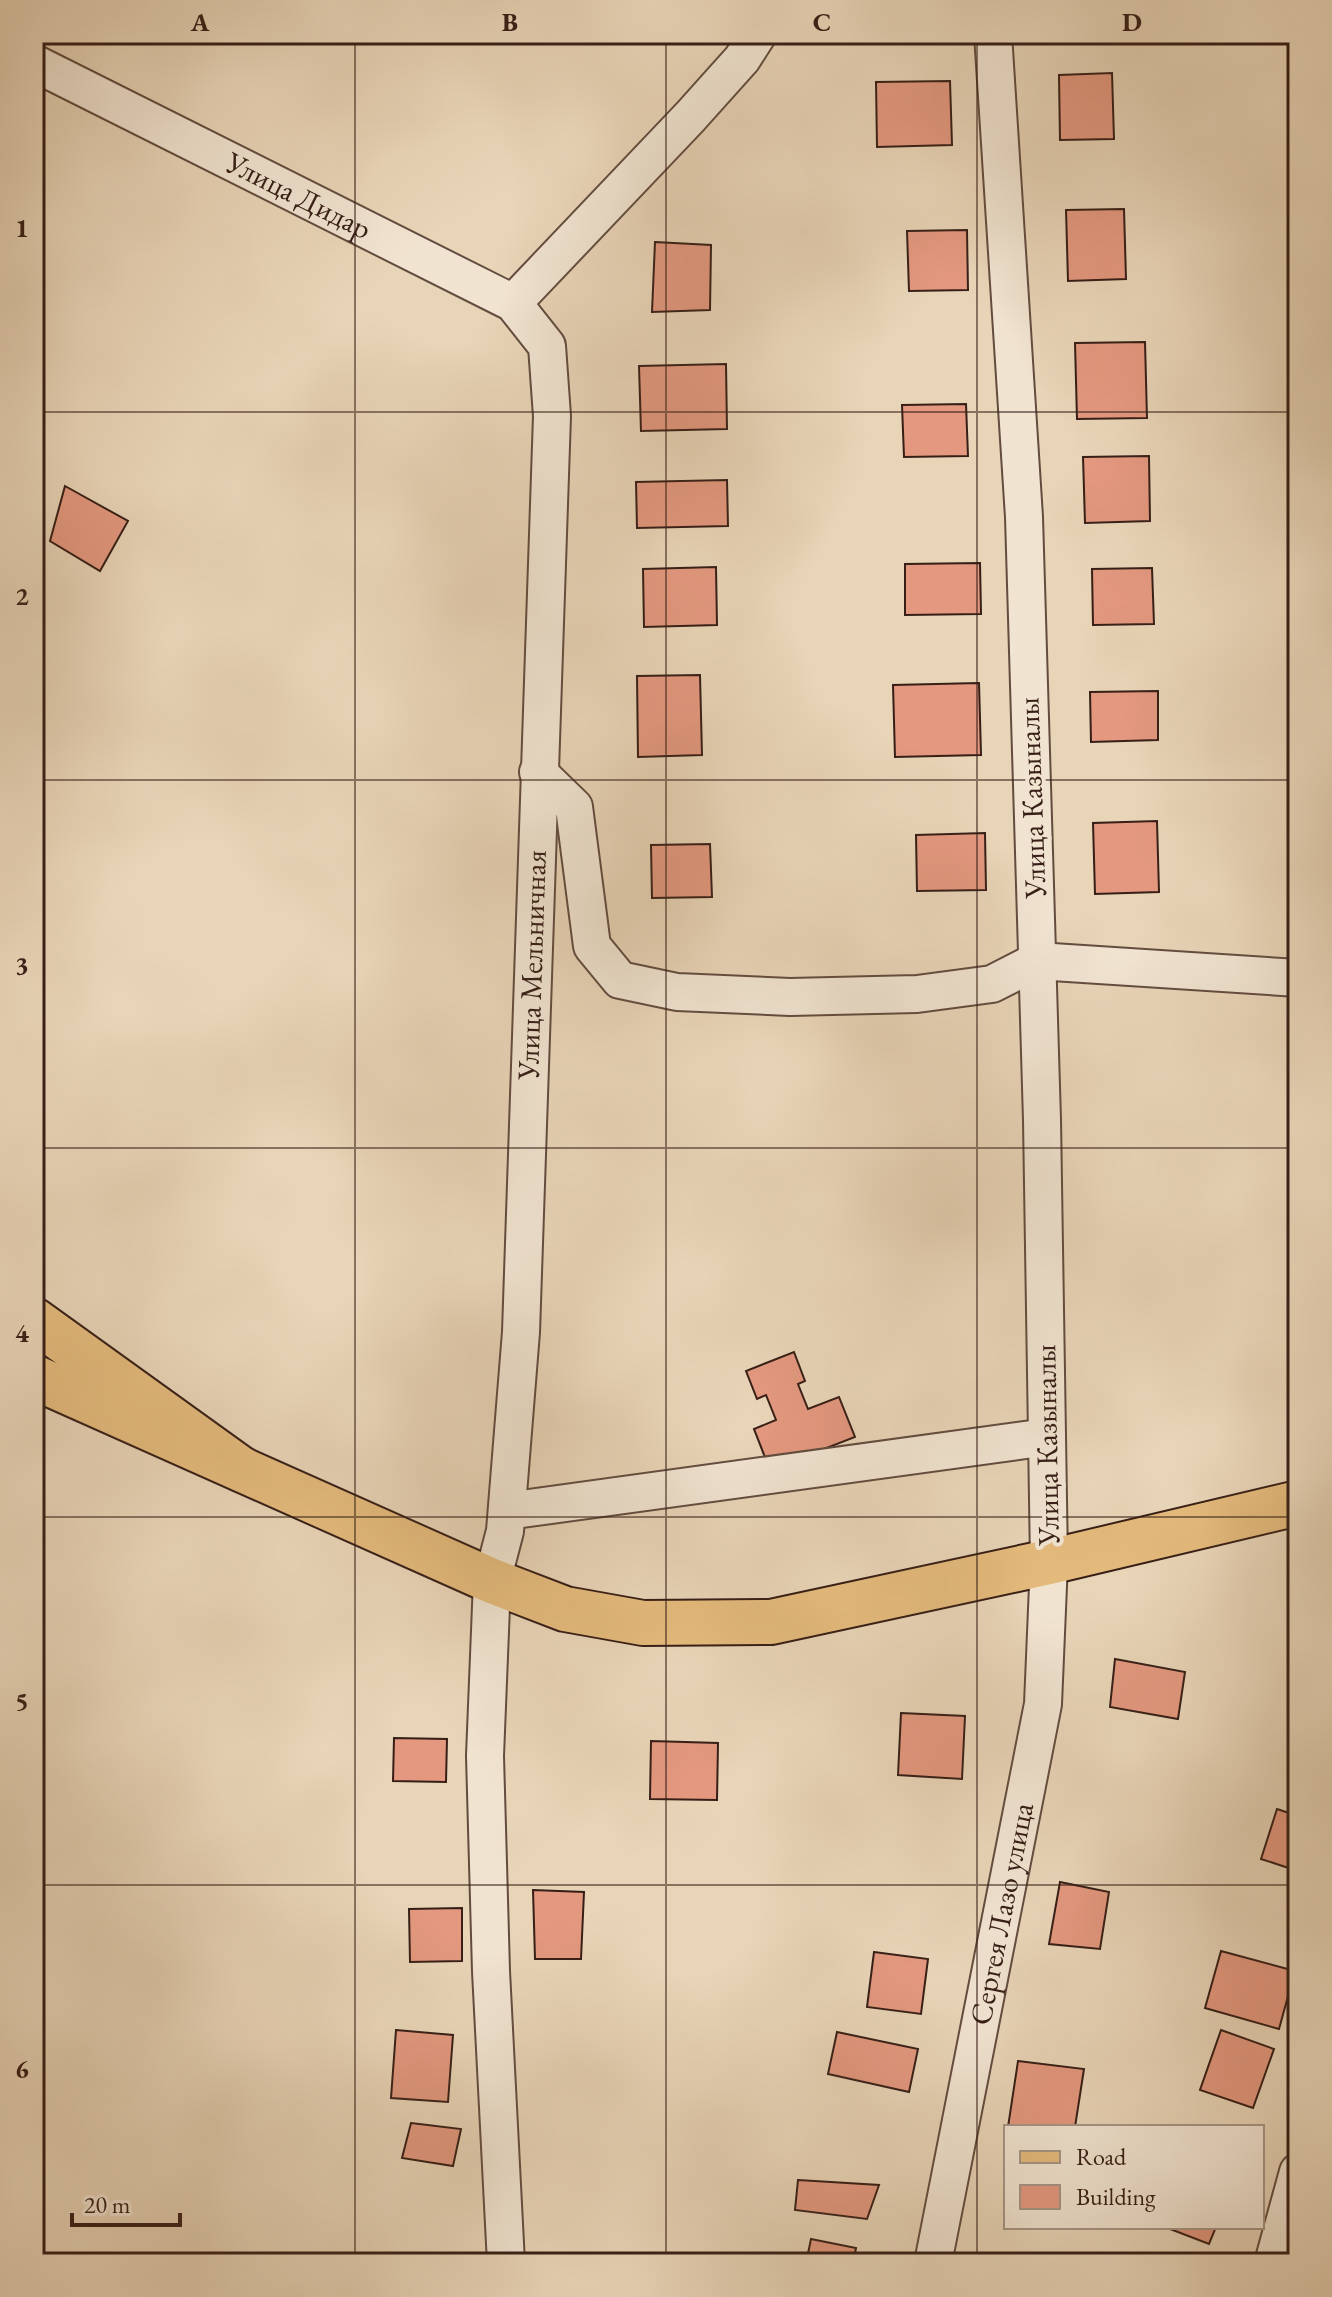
<svg xmlns="http://www.w3.org/2000/svg" width="1332" height="2297" viewBox="0 0 1332 2297" font-family="'EB Garamond',serif">
<style>
.building{fill:#e3987f;stroke:#371f17;stroke-width:2}
.lines{fill:none;stroke-linecap:round;stroke-linejoin:round}
.minor-casing{stroke:#634c3f;stroke-width:40}
.major-casing{stroke:#371f17;stroke-width:48}
.highway-casing{stroke:#371f17;stroke-width:48}
.minor{stroke:#f0e3d0;stroke-width:36}
.major{stroke:#e4ba7c;stroke-width:44}
.highway{stroke:#e4ba7c;stroke-width:44}
.grid{fill:none;stroke:#371f17;stroke-width:2;stroke-opacity:0.55}
.labels{text-anchor:middle;stroke-width:8;stroke-linejoin:round;paint-order:stroke}
.street-label{font-size:30px;fill:#371f17;stroke:#f0e3d0}
.neatline{fill:none;stroke:#371f17;stroke-width:3}
.grid-label{font-size:26px;text-anchor:middle;font-weight:bold;fill:#371f17}
</style>
<rect width="100%" height="100%" fill="#e8d4b7"/>
<filter id="stains"><feTurbulence type="fractalNoise" baseFrequency=".0025" numOctaves="4"/><feColorMatrix values="0 0 0 0 .2 0 0 0 0 .09 0 0 0 0 .02 0 0 0 .5 -.17"/></filter>
<radialGradient id="worn" r=".72"><stop offset=".6" stop-color="#630" stop-opacity="0"/><stop offset="1" stop-color="#630" stop-opacity=".3"/></radialGradient>
<g class="building">
<path d="M 1112,73 L 1114,139 L 1060,140 L 1059,75 Z"/>
<path d="M 950,81 L 952,145 L 877,147 L 876,82 Z"/>
<path d="M 1124,209 L 1126,279 L 1068,281 L 1066,210 Z"/>
<path d="M 967,230 L 968,290 L 909,291 L 907,231 Z"/>
<path d="M 655,242 L 711,245 L 710,310 L 652,312 Z"/>
<path d="M 1145,342 L 1147,418 L 1077,419 L 1075,343 Z"/>
<path d="M 726,364 L 727,429 L 641,431 L 639,366 Z"/>
<path d="M 966,404 L 968,456 L 904,457 L 902,405 Z"/>
<path d="M 1149,456 L 1150,521 L 1085,523 L 1083,457 Z"/>
<path d="M 727,480 L 728,526 L 637,528 L 636,482 Z"/>
<path d="M 65,486 L 128,521 L 100,571 L 50,541 Z"/>
<path d="M 980,563 L 981,614 L 905,615 L 905,564 Z"/>
<path d="M 716,567 L 717,625 L 644,627 L 643,569 Z"/>
<path d="M 1152,568 L 1154,624 L 1093,625 L 1092,569 Z"/>
<path d="M 700,675 L 702,755 L 638,757 L 637,676 Z"/>
<path d="M 979,683 L 981,755 L 895,757 L 893,685 Z"/>
<path d="M 1158,691 L 1158,740 L 1091,742 L 1090,692 Z"/>
<path d="M 1157,821 L 1159,892 L 1095,894 L 1093,823 Z"/>
<path d="M 985,833 L 986,890 L 917,891 L 916,835 Z"/>
<path d="M 710,844 L 712,897 L 652,898 L 651,845 Z"/>
<path d="M 794,1352 L 805,1381 L 798,1384 L 808,1409 L 839,1397 L 855,1437 L 770,1470 L 754,1429 L 776,1420 L 766,1395 L 757,1399 L 746,1371 Z"/>
<path d="M 1115,1659 L 1185,1672 L 1178,1719 L 1110,1707 Z"/>
<path d="M 901,1713 L 965,1716 L 962,1779 L 898,1775 Z"/>
<path d="M 394,1738 L 447,1739 L 446,1782 L 393,1781 Z"/>
<path d="M 651,1741 L 718,1743 L 717,1800 L 650,1799 Z"/>
<path d="M 1277,1809 L 1298,1816 L 1298,1871 L 1261,1859 Z"/>
<path d="M 1060,1882 L 1109,1892 L 1100,1949 L 1049,1944 Z"/>
<path d="M 533,1890 L 584,1892 L 581,1959 L 535,1959 Z"/>
<path d="M 462,1908 L 462,1961 L 410,1962 L 409,1909 Z"/>
<path d="M 1221,1951 L 1295,1971 L 1279,2029 L 1205,2008 Z"/>
<path d="M 874,1952 L 928,1959 L 921,2014 L 867,2007 Z"/>
<path d="M 396,2030 L 453,2035 L 448,2102 L 391,2098 Z"/>
<path d="M 1221,2030 L 1274,2049 L 1253,2108 L 1200,2090 Z"/>
<path d="M 837,2032 L 918,2049 L 909,2092 L 828,2074 Z"/>
<path d="M 1018,2061 L 1084,2069 L 1075,2127 L 1008,2127 Z"/>
<path d="M 411,2123 L 461,2129 L 453,2166 L 402,2158 Z"/>
<path d="M 798,2180 L 879,2185 L 867,2219 L 795,2210 Z"/>
<path d="M 1165,2227 L 1216,2227 L 1209,2244 Z"/>
<path d="M 811,2239 L 856,2248 L 853,2263 L 806,2263 Z"/>
<path d="M 412,2253 L 458,2257 L 457,2263 L 411,2263 Z"/>
</g>
<g class="lines">
<g class="minor-casing">
<g id="minor">
<path id="s1" d="M 34,63 L 513,303 L 547,346 L 552,416 L 521,1332 L 505,1531 L 492,1581 L 485,1756 L 491,1971 L 506,2263"/>
<path d="M 513,303 L 690,117 L 742,59 L 758,34"/>
<path d="M 538,772 L 574,807 L 592,946 L 620,980 L 677,992 L 790,997 L 917,994 L 992,984 L 1037,961 L 1298,978"/>
<path d="M 507,1511 L 1047,1437"/>
<path id="s2" d="M 933,2263 L 1043,1704 L 1049,1562 L 1042,1120 L 1024,517 L 993,34"/>
<path d="M 1273,2263 L 1298,2172"/>
</g>
</g>
<g class="major-casing">
<path id="major" d="M 34,1377 L 492,1581 L 565,1609 L 643,1623 L 771,1622 L 1049,1562 L 1298,1503"/>
</g>
<g class="highway-casing">
<path id="highway" d="M 34,1320 L 241,1469"/>
</g>
<use href="#minor" class="minor"/>
<use href="#major" class="major"/>
<use href="#highway" class="highway"/>
</g>
<path class="grid" d="M 355,34 L 355,2263M 666,34 L 666,2263M 977,34 L 977,2263M 34,412 L 1298,412M 34,780 L 1298,780M 34,1148 L 1298,1148M 34,1517 L 1298,1517M 34,1885 L 1298,1885"/>
<g class="labels">
<g class="street-label">
<text dy="10" stroke="none"><textPath href="#s1" startOffset="296">Улица Дидар</textPath></text>
<text transform="translate(1032 798) rotate(-92)" y="10">Улица Казыналы</text>
<text transform="translate(532 965) rotate(-88)" y="10">Улица Мельничная</text>
<text transform="translate(1047 1445) rotate(-91)" y="10">Улица Казыналы</text>
<text dy="10" stroke="none"><textPath href="#s2" startOffset="356">Сергея Лазо улица</textPath></text>
</g>
</g>
<rect width="1332" height="2297" fill="none" stroke="#e8d4b7" stroke-width="88"/>
<rect x="1004" y="2125" width="260" height="104" fill="#f0e3d0" stroke="#a69586" stroke-width="2"/>
<rect x="1020" y="2151" width="40" height="12" fill="#e4ba7c" stroke="#a69586" stroke-width="2"/>
<text x="1076" y="2165" font-size="24" fill="#371f17">Road</text>
<rect x="1020" y="2185" width="40" height="24" fill="#e3987f" stroke="#a69586" stroke-width="2"/>
<text x="1076" y="2205" font-size="24" fill="#371f17">Building</text>
<path d="M72 2213v12h108v-12" fill="none" stroke="#371f17" stroke-width="4"/>
<text x="84" y="2213" font-size="24" fill="#371f17" stroke="#f0e3d0" stroke-width="6" paint-order="stroke">20 m</text>
<rect x="44" y="44" width="1244" height="2209" class="neatline"/>
<g class="grid-label">
<text x="200" y="31">A</text>
<text x="510" y="31">B</text>
<text x="822" y="31">C</text>
<text x="1132" y="31">D</text>
<text x="22" y="237">1</text>
<text x="22" y="605">2</text>
<text x="22" y="974">3</text>
<text x="22" y="1342">4</text>
<text x="22" y="1710">5</text>
<text x="22" y="2078">6</text>
</g>
<rect width="100%" height="100%" filter="url(#stains)"/>
<rect width="100%" height="100%" fill="url(#worn)"/>
</svg>
